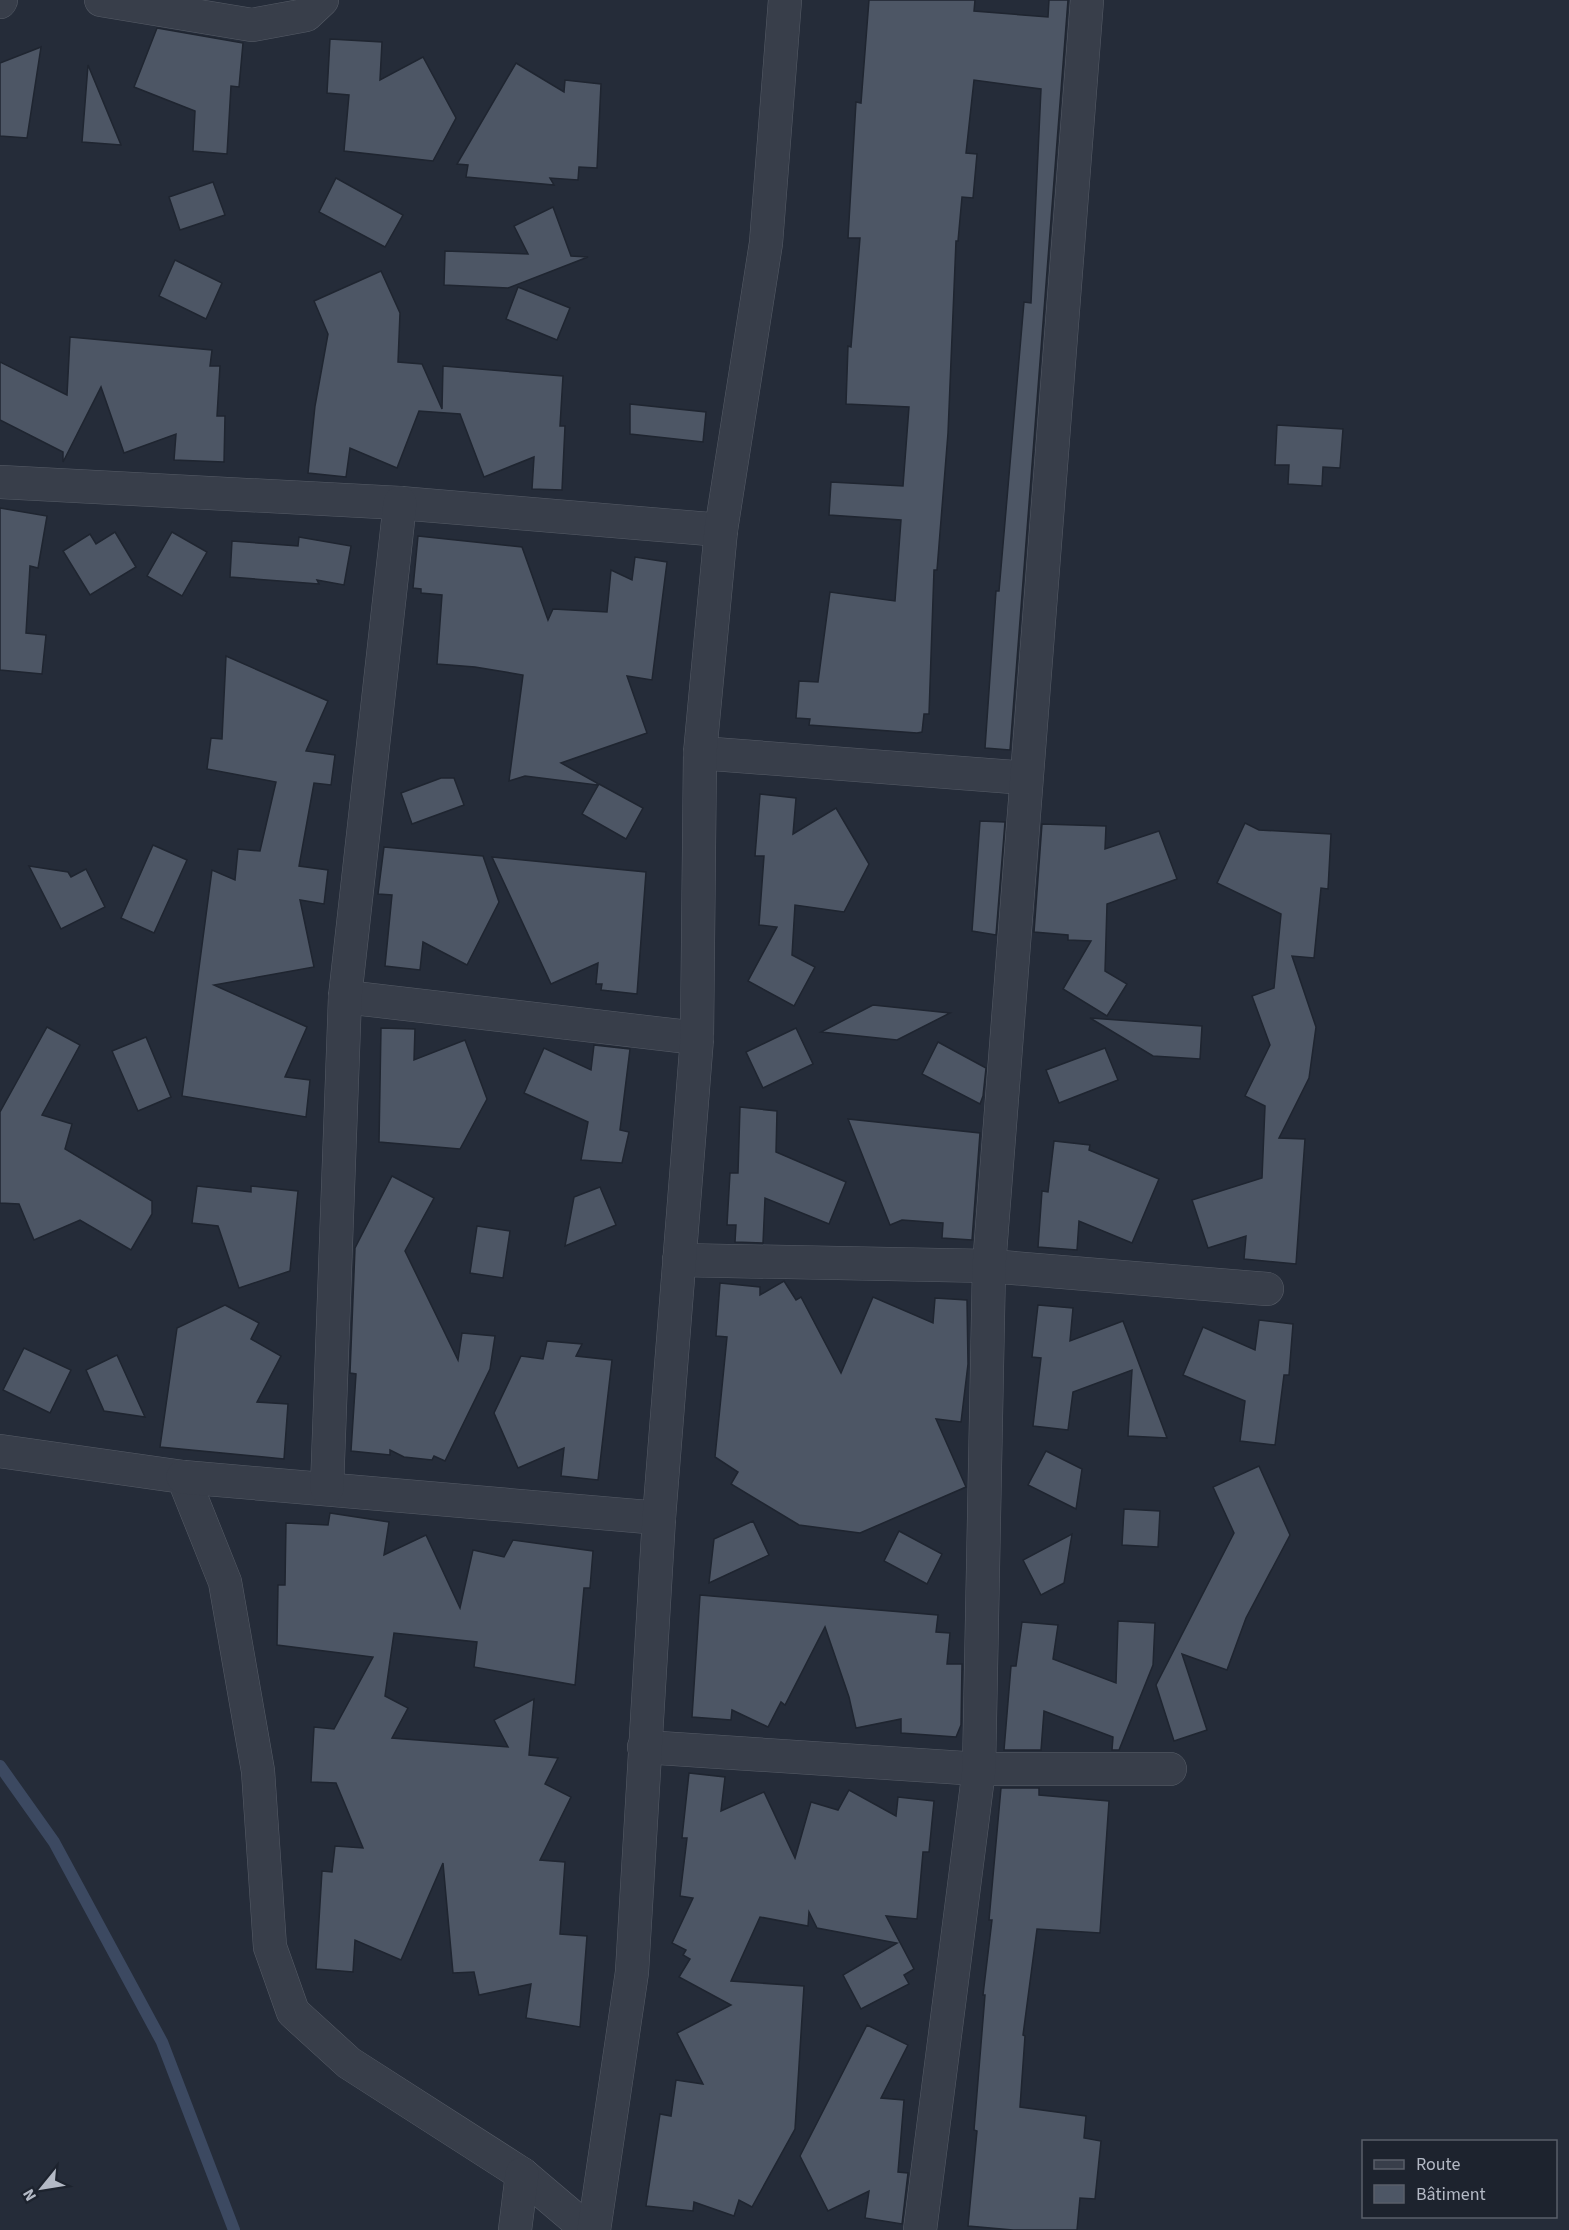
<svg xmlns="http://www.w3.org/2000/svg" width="1569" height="2230" viewBox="0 0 1569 2230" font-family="'Source Sans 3',sans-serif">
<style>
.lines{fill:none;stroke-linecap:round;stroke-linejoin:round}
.stream{stroke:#3c4961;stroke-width:12}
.building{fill:#4d5665;stroke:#1f2530;stroke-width:1.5}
.street-casing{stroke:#565c67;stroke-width:34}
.street{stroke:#383e4a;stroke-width:33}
</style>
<rect width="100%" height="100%" fill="#252c39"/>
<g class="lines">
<path class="stream" d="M 0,1766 L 54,1842 L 162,2042 L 234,2230"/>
</g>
<g class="building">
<path d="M 869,0 L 975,0 L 974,11 L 1048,17 L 1049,0 L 1068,0 L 1010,750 L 985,748 L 996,591 L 999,591 L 1024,302 L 1031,303 L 1041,89 L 974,80 L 966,153 L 977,154 L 973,198 L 962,197 L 958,241 L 956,241 L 948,433 L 937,570 L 934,570 L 929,714 L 924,714 L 922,732 L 917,733 L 809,725 L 810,719 L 796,718 L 799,681 L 818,682 L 830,592 L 895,601 L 901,520 L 829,515 L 831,482 L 903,486 L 909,407 L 846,404 L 848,346 L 851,347 L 860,238 L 848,238 L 856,102 L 861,103 Z"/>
<path d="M 157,28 L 243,43 L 239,87 L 231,86 L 227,154 L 193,151 L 195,111 L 134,87 Z"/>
<path d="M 330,39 L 382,42 L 380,80 L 423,57 L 456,118 L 433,161 L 344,151 L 349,95 L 327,93 Z"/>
<path d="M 41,47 L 27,138 L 0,136 L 0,63 Z"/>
<path d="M 516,63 L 564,92 L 565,80 L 601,84 L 597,168 L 579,167 L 578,180 L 550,178 L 554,185 L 466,177 L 468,165 L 457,164 Z"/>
<path d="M 88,65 L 121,145 L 82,142 Z"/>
<path d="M 336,178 L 403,215 L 385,247 L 319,212 Z"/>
<path d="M 213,182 L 225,215 L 180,230 L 169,197 Z"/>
<path d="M 553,207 L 571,256 L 588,257 L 508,288 L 444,285 L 445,251 L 528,254 L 514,226 Z"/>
<path d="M 175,260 L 222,283 L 206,319 L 159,296 Z"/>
<path d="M 381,271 L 400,313 L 398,362 L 422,364 L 442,409 L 443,366 L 563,376 L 560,426 L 565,426 L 562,490 L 532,489 L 534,457 L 484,477 L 460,414 L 419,411 L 397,468 L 350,448 L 346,477 L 308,473 L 315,406 L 328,334 L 314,301 Z"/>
<path d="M 518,287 L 570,308 L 557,340 L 506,319 Z"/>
<path d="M 70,337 L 212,350 L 210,366 L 220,366 L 217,416 L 225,416 L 224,462 L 174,460 L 176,434 L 124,453 L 101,387 L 63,462 L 63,452 L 0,420 L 0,362 L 67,395 Z"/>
<path d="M 630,404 L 706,412 L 703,442 L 630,434 Z"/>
<path d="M 1277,425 L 1343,429 L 1340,468 L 1323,467 L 1322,486 L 1288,484 L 1289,465 L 1275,465 Z"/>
<path d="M 0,508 L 47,516 L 38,568 L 30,566 L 26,633 L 46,635 L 42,674 L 0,670 Z"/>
<path d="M 115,532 L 136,567 L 90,595 L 63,551 L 90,534 L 96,544 Z"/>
<path d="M 172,532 L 207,552 L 182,596 L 147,576 Z"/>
<path d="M 418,536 L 522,547 L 548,620 L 553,609 L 607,612 L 611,570 L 632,580 L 635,557 L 667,562 L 652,680 L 627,676 L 647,733 L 561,763 L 597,783 L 597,785 L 525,776 L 509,781 L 523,675 L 475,667 L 437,664 L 442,595 L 421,593 L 421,589 L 413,588 Z"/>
<path d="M 299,537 L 351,546 L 344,585 L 317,580 L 319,584 L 230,577 L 232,541 L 298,546 Z"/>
<path d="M 226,656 L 328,701 L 306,751 L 335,755 L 331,785 L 314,783 L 299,866 L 328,870 L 324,904 L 300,900 L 314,967 L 214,985 L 307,1027 L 285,1077 L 310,1080 L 306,1117 L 182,1096 L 212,870 L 235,880 L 238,849 L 260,851 L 276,782 L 207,769 L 211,738 L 222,739 Z"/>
<path d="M 441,778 L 454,778 L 464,805 L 412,824 L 401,793 Z"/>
<path d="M 599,784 L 643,808 L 626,839 L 582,814 Z"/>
<path d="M 760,794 L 796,798 L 793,834 L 836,808 L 869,864 L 844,912 L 795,905 L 792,955 L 815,967 L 794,1006 L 748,981 L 777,927 L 759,925 L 764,856 L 755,856 Z"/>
<path d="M 980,821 L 1005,822 L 996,935 L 972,931 Z"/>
<path d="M 1245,823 L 1259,830 L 1331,834 L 1328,889 L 1321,888 L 1314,958 L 1292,956 L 1316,1027 L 1309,1078 L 1279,1138 L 1305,1139 L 1296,1264 L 1244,1259 L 1246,1236 L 1208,1248 L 1192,1200 L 1262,1178 L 1265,1106 L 1245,1096 L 1270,1045 L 1252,996 L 1274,988 L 1281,914 L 1217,883 Z"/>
<path d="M 1042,824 L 1106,826 L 1105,849 L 1159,831 L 1177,879 L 1107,904 L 1105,971 L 1127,984 L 1107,1016 L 1063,989 L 1091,941 L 1068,940 L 1068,935 L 1034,932 Z"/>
<path d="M 153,845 L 187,860 L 154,933 L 121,918 Z"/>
<path d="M 384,847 L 483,856 L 499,902 L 467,965 L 423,942 L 420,970 L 385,966 L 392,895 L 378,894 Z"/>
<path d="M 492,857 L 646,872 L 637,994 L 601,990 L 602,984 L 596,984 L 598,963 L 551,984 Z"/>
<path d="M 29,866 L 68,872 L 71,877 L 86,869 L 105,907 L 61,929 Z"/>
<path d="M 873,1005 L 950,1013 L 897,1040 L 821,1032 Z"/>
<path d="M 1090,1018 L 1202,1026 L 1200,1059 L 1153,1056 Z"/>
<path d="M 47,1027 L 80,1045 L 42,1115 L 72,1124 L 65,1149 L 152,1201 L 152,1214 L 131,1250 L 80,1220 L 34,1240 L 19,1204 L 0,1203 L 0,1112 Z"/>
<path d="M 381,1028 L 415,1029 L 414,1060 L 465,1040 L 487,1099 L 460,1149 L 379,1142 Z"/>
<path d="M 796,1028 L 813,1064 L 763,1088 L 746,1052 Z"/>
<path d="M 146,1037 L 171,1097 L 138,1111 L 112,1051 Z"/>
<path d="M 938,1042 L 986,1068 L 983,1096 L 980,1104 L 922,1074 Z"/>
<path d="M 594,1045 L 630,1049 L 620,1130 L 629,1132 L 622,1163 L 581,1160 L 588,1122 L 524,1093 L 544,1048 L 591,1070 Z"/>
<path d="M 1105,1048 L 1118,1080 L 1059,1103 L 1046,1070 Z"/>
<path d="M 740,1107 L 777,1111 L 776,1152 L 846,1182 L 829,1224 L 765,1198 L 763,1243 L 735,1242 L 736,1225 L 727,1225 L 730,1173 L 738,1173 Z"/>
<path d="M 848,1119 L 980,1133 L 972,1240 L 942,1238 L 943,1223 L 902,1220 L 890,1225 Z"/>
<path d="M 1054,1141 L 1090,1145 L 1089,1150 L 1159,1179 L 1132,1243 L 1079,1221 L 1077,1250 L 1038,1247 L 1042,1191 L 1048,1192 Z"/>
<path d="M 392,1176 L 434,1198 L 405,1251 L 458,1360 L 462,1333 L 495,1336 L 490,1369 L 445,1461 L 434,1456 L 432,1460 L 404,1457 L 390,1450 L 390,1455 L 351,1451 L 356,1374 L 350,1373 L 355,1248 Z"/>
<path d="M 197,1186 L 251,1192 L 251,1186 L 298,1191 L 290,1271 L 239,1288 L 218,1226 L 192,1223 Z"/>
<path d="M 600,1187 L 616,1225 L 565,1246 L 574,1197 Z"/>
<path d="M 477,1226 L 510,1231 L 503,1278 L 470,1273 Z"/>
<path d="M 784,1281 L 796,1300 L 801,1297 L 841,1373 L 873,1297 L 933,1323 L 935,1298 L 967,1300 L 968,1364 L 961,1422 L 936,1419 L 966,1487 L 860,1533 L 799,1525 L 731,1484 L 738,1472 L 715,1457 L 727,1337 L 716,1336 L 720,1283 L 760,1287 L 760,1295 Z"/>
<path d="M 225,1305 L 259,1323 L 251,1339 L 281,1356 L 257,1402 L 288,1404 L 284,1459 L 160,1447 L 177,1328 Z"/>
<path d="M 1038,1305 L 1073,1308 L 1070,1341 L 1123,1321 L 1167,1438 L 1128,1436 L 1132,1370 L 1073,1392 L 1068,1430 L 1033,1426 L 1041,1358 L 1032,1357 Z"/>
<path d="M 1259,1320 L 1293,1324 L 1289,1375 L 1284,1375 L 1275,1445 L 1240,1441 L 1245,1401 L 1183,1375 L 1203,1327 L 1255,1350 Z"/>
<path d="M 547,1341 L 582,1344 L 576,1356 L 612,1360 L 598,1480 L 561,1476 L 564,1448 L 518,1468 L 494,1413 L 521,1356 L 543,1359 Z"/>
<path d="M 24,1348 L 71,1370 L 50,1413 L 3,1390 Z"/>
<path d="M 117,1355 L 145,1417 L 104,1411 L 86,1370 Z"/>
<path d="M 1046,1451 L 1082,1469 L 1076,1509 L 1028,1485 Z"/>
<path d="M 1259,1466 L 1290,1535 L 1246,1618 L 1227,1670 L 1182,1654 L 1207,1730 L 1174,1741 L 1156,1685 L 1234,1533 L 1213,1487 Z"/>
<path d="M 1124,1509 L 1160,1511 L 1158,1547 L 1122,1545 Z"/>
<path d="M 330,1513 L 389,1522 L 384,1555 L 426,1535 L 460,1608 L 473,1550 L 504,1557 L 513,1540 L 593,1551 L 590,1588 L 584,1588 L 575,1685 L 474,1667 L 477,1642 L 394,1633 L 385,1696 L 408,1708 L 392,1738 L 508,1747 L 494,1720 L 534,1699 L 529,1755 L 558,1758 L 545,1784 L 571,1797 L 540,1860 L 565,1862 L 560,1934 L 587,1936 L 580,2027 L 526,2018 L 531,1984 L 479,1995 L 474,1972 L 453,1973 L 443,1863 L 401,1960 L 355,1940 L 353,1972 L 316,1969 L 322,1871 L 332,1872 L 335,1846 L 363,1848 L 336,1783 L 311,1782 L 314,1727 L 334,1729 L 373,1657 L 277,1645 L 278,1585 L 285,1585 L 286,1523 L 328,1525 Z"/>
<path d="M 753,1521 L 769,1555 L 709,1583 L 714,1539 Z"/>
<path d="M 899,1531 L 942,1554 L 927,1584 L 884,1561 Z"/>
<path d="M 1072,1534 L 1064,1583 L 1041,1595 L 1023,1560 Z"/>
<path d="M 700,1595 L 938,1615 L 936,1632 L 950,1633 L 947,1664 L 962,1664 L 961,1725 L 956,1737 L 901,1733 L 901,1719 L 856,1728 L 849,1697 L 825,1627 L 785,1705 L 781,1702 L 768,1727 L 732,1710 L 731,1720 L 692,1717 Z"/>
<path d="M 1118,1621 L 1155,1623 L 1153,1665 L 1119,1750 L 1112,1750 L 1113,1737 L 1044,1711 L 1041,1750 L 1004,1750 L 1011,1666 L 1016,1666 L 1022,1622 L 1058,1625 L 1053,1659 L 1116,1683 Z"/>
<path d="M 689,1773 L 725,1777 L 721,1811 L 764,1792 L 795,1858 L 811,1802 L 838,1810 L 849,1790 L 896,1816 L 898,1797 L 934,1801 L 929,1852 L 923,1852 L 917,1919 L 886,1916 L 914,1969 L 904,1975 L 909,1984 L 861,2009 L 843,1975 L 897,1943 L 817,1928 L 809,1912 L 808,1926 L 760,1917 L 731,1981 L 804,1986 L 795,2129 L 752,2207 L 739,2200 L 734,2216 L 694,2202 L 693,2211 L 646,2206 L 660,2114 L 671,2116 L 676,2080 L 703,2084 L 677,2033 L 731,2005 L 679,1977 L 690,1959 L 683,1955 L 686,1950 L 672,1943 L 693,1898 L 680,1896 L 687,1838 L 682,1838 Z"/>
<path d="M 1001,1788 L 1039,1788 L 1039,1795 L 1109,1801 L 1100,1933 L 1037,1929 L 1023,2035 L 1025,2036 L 1020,2107 L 1086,2116 L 1084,2138 L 1101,2141 L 1095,2199 L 1080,2198 L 1077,2230 L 1013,2230 L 968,2226 L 977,2131 L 974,2130 L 985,1995 L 983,1995 L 992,1920 L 989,1920 Z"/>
<path d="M 867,2025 L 908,2045 L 881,2098 L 904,2100 L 898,2172 L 908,2173 L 902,2224 L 865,2218 L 869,2191 L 828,2211 L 800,2156 Z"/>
</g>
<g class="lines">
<g class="street-casing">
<g id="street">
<path d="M 101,0 L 252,25 L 306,15 L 322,0"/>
<path d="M 0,2 L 1,0"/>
<path d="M 0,482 L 400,503 L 721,530"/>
<path d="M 700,753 L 1026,778"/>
<path d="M 345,997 L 697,1038"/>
<path d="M 679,1260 L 989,1266 L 1267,1289"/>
<path d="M 0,1451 L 183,1477 L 225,1582 L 258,1771 L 270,1947 L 293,2012 L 349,2063 L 522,2174 L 588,2230"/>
<path d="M 183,1477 L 659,1518"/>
<path d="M 327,1488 L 345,997 L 400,503"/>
<path d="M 644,1747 L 979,1769 L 1170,1769"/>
<path d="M 515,2230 L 522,2174"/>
<path d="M 594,2230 L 632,1972 L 659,1518 L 697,1038 L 700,753 L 721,530 L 766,243 L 785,0"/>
<path d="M 920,2230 L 979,1769 L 989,1266 L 1087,0"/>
</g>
</g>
<use href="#street" class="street"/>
</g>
<rect x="1362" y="2140" width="195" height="78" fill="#1d232e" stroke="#595f6a" stroke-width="1.5"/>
<rect x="1374" y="2160" width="30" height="9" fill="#383e4a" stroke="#595f6a" stroke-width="1.5"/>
<text x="1416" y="2170" font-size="18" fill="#b3b9c5">Route</text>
<rect x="1374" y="2185" width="30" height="18" fill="#4d5665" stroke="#595f6a" stroke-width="1.5"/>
<text x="1416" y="2200" font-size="18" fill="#b3b9c5">Bâtiment</text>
<g transform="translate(42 2188) rotate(240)" stroke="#1d232e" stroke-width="4.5" paint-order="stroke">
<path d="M0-4.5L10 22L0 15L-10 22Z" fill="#b3b9c5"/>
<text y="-9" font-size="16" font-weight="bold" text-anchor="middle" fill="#b3b9c5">N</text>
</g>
</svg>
